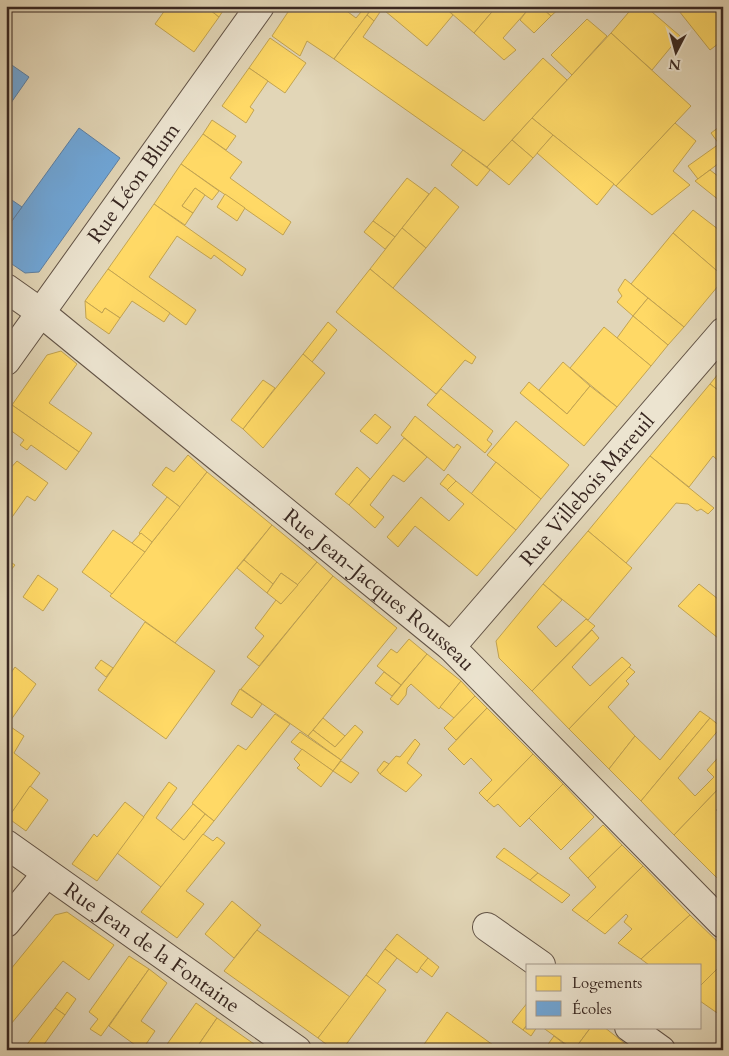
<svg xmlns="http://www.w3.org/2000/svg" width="729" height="1056" viewBox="0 0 729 1056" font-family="Cardo,serif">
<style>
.homes{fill:#ffd966;stroke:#c3a451}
.schools{fill:#6fa8dc;stroke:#5e81a4}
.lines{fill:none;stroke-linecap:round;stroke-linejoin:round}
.minor-casing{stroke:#625346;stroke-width:30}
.minor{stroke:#ece4d0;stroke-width:28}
.labels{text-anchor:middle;stroke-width:5;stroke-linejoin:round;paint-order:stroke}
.street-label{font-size:21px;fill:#382721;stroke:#ece4d0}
</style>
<rect width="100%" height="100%" fill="#e2d6b7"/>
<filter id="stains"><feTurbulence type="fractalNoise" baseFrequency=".004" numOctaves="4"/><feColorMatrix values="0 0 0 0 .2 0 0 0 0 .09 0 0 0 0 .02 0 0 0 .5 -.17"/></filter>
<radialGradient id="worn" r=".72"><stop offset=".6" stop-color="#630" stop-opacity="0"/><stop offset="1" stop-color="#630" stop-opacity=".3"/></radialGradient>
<g class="homes">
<path d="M 168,6 L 205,6 L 219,17 L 194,52 L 155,24 Z"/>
<path d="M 205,6 L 226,6 L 219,17 Z"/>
<path d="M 292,6 L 340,6 L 356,18 L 366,6 L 373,7 L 334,59 L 307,41 L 300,56 L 272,36 Z"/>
<path d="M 379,6 L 382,9 L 374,21 L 367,15 L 374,6 Z"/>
<path d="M 379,6 L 443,6 L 453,15 L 427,46 Z"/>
<path d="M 443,6 L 497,6 L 474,33 Z"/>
<path d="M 497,6 L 520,6 L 526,12 L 503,38 L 516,50 L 504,60 L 474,33 Z"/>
<path d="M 520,6 L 540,6 L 551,16 L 534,33 L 520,20 L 526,12 Z"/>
<path d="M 540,6 L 562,6 L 551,16 Z"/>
<path d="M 634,6 L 645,6 L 680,36 L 652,70 L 611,33 Z"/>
<path d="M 675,6 L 713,6 L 723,19 L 723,40 L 710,50 Z"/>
<path d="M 367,15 L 374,21 L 363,37 L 484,121 L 543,58 L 567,80 L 487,167 L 334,59 Z"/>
<path d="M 587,19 L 607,36 L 572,75 L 551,55 Z"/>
<path d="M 611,33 L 691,106 L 616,186 L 532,118 Z"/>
<path d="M 270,38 L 306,63 L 285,93 L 249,68 Z"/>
<path d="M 249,68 L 268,81 L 250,107 L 254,110 L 246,123 L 222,106 Z"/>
<path d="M 532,118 L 553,135 L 533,158 L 512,140 Z"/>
<path d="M 212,120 L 236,136 L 226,150 L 203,134 Z"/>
<path d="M 675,123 L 696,141 L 673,171 L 690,185 L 652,215 L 616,186 Z"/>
<path d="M 723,124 L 723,160 L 698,179 L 688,166 L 719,144 L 711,133 Z"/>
<path d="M 203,134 L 242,162 L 230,178 L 291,222 L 283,235 L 181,164 Z"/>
<path d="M 553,135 L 614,184 L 597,205 L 537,153 Z"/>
<path d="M 512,140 L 533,158 L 509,185 L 487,167 Z"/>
<path d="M 463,150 L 490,170 L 477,186 L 451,165 Z"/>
<path d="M 181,164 L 219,191 L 212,200 L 195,188 L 182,206 L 193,213 L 185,225 L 154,204 Z"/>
<path d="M 710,170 L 723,180 L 723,198 L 720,201 L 695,181 Z"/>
<path d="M 407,178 L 429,194 L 395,237 L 373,221 Z"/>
<path d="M 435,187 L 459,207 L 426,248 L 402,228 Z"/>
<path d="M 195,188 L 205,195 L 193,213 L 182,206 Z"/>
<path d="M 225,194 L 245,208 L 237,221 L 217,207 Z"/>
<path d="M 154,204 L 246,269 L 242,276 L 214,255 L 211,259 L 177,236 L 149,277 L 196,310 L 186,325 L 108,269 Z"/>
<path d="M 693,210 L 723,233 L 723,276 L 673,233 Z"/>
<path d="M 373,221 L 395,237 L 385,249 L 364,232 Z"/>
<path d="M 402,228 L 426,248 L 393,288 L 370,269 Z"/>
<path d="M 673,233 L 723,276 L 723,280 L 684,327 L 631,284 Z"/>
<path d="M 108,269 L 170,313 L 164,322 L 132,301 L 120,318 L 105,308 L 102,313 L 85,301 Z"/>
<path d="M 370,269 L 476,357 L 472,364 L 465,360 L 436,394 L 336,312 Z"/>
<path d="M 625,279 L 648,298 L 633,316 L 617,302 L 622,296 L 618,290 Z"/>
<path d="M 648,298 L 684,327 L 668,345 L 633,316 Z"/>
<path d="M 85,301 L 102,313 L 105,308 L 120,318 L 109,334 L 86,318 Z"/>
<path d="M 633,316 L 668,345 L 651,366 L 617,338 Z"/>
<path d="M 328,322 L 337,330 L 312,362 L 303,354 Z"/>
<path d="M 604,327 L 651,366 L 617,407 L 570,368 Z"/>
<path d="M 61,351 L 77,364 L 49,403 L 92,433 L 79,452 L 12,405 L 47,355 Z"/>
<path d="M 303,354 L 325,373 L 263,448 L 243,429 Z"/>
<path d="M 563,362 L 590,386 L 567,414 L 539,390 Z"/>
<path d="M 723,368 L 723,394 L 710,384 Z"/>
<path d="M 263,380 L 275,388 L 243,429 L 231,420 Z"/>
<path d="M 529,382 L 567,414 L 590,386 L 617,407 L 584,446 L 520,393 Z"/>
<path d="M 710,384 L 723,394 L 723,465 L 713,456 L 689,487 L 650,456 Z"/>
<path d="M 441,389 L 493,431 L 487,440 L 492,444 L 485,453 L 427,405 Z"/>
<path d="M 12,405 L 79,452 L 66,470 L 31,445 L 27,450 L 20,445 L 24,440 L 6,427 L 6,413 Z"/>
<path d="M 375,414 L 391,427 L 377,444 L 360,431 Z"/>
<path d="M 415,416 L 454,448 L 457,444 L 461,447 L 444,471 L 401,435 Z"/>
<path d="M 516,421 L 569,465 L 541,499 L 487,455 Z"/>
<path d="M 404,438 L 427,457 L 404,482 L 393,475 L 370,505 L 384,517 L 375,528 L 349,505 Z"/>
<path d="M 188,455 L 207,472 L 180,507 L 152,485 L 166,467 L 174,472 Z"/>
<path d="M 650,456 L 714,508 L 708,514 L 701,509 L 697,511 L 688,504 L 676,503 L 626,563 L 588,531 Z"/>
<path d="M 17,461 L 48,483 L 35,501 L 27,496 L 10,520 L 6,517 L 6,473 Z"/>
<path d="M 496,462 L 541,499 L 516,530 L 471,494 Z"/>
<path d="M 357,467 L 370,479 L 349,505 L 335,494 Z"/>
<path d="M 207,472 L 272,525 L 175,643 L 110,596 Z"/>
<path d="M 448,474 L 456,481 L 448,490 L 440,484 Z"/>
<path d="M 456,481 L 516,530 L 477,576 L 415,526 L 398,547 L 387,537 L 421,497 L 449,521 L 464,504 L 447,490 Z"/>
<path d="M 167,497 L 180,507 L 152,542 L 139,533 Z"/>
<path d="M 272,525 L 317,562 L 298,585 L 281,573 L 273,584 L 244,560 Z"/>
<path d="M 113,530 L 145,552 L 112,594 L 82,572 Z"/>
<path d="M 588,531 L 632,568 L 588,620 L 543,584 Z"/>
<path d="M 141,533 L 152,542 L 145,552 L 132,543 Z"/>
<path d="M 6,559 L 15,565 L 6,576 Z"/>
<path d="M 244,560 L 273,584 L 267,593 L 237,568 Z"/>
<path d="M 317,562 L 333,576 L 259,666 L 247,657 L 264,636 L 255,628 L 276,600 L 281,604 Z"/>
<path d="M 281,573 L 298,585 L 281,604 L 267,593 Z"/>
<path d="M 38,575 L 58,589 L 43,611 L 23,597 Z"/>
<path d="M 333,576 L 397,628 L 308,736 L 241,689 Z"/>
<path d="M 543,584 L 562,600 L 537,627 L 556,647 L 586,619 L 595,626 L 532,691 L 499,658 L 496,641 Z"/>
<path d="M 699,584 L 723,603 L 723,642 L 678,606 Z"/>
<path d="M 145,622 L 215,671 L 166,739 L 98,690 Z"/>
<path d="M 592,630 L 599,638 L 572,667 L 590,686 L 622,657 L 631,665 L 569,729 L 532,691 Z"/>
<path d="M 409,639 L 427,654 L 401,685 L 377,666 L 391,649 L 397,653 Z"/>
<path d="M 427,654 L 461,681 L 439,709 L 411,684 L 407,688 L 406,695 L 398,705 L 390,699 Z"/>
<path d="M 101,660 L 113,668 L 106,677 L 95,668 Z"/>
<path d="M 15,667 L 36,684 L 6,727 L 6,680 Z"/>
<path d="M 629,667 L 635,672 L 626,681 L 629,684 L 608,707 L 635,736 L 609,769 L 569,729 Z"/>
<path d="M 384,672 L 401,685 L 392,696 L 375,683 Z"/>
<path d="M 461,681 L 475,696 L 454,718 L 440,707 Z"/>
<path d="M 240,689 L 262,704 L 252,718 L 231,704 Z"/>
<path d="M 475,696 L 487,708 L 456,740 L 444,728 Z"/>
<path d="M 487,708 L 533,754 L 487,801 L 479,793 L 492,780 L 471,758 L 464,765 L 448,749 Z"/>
<path d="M 700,711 L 710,718 L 641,801 L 609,769 L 635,736 L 660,760 Z"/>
<path d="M 275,714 L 290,724 L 214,821 L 192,803 L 238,745 L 246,750 Z"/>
<path d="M 323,718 L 345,736 L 335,747 L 313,730 Z"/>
<path d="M 710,718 L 721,727 L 678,778 L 695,796 L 714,777 L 707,770 L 723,752 L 723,784 L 674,835 L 641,801 Z"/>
<path d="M 8,725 L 24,736 L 14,753 L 40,773 L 8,818 Z"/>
<path d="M 355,725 L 363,732 L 341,760 L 308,736 L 313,730 L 335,747 Z"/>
<path d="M 300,732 L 341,760 L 333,771 L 291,742 Z"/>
<path d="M 415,739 L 420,744 L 407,763 L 422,775 L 406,792 L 380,774 L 396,756 L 400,757 Z"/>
<path d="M 302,749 L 333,771 L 321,787 L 297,768 L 300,765 L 294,759 Z"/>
<path d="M 533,754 L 563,784 L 520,827 L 498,804 L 494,807 L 487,801 Z"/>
<path d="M 341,761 L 359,773 L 351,783 L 333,771 Z"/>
<path d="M 384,761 L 389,764 L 380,774 L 377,770 Z"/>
<path d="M 169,782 L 177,788 L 156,818 L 184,840 L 205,814 L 214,821 L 161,887 L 117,853 Z"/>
<path d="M 563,784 L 594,817 L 561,850 L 529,818 Z"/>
<path d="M 723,784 L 723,803 L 716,810 L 723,817 L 723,884 L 674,835 Z"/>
<path d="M 30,786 L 48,800 L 26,831 L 8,818 Z"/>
<path d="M 125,802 L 144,817 L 97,881 L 72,864 L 94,834 L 97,837 Z"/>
<path d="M 193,804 L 205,814 L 184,840 L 171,830 Z"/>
<path d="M 603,825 L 622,845 L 588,878 L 569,858 Z"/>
<path d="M 203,834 L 213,841 L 217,837 L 225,843 L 186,891 L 204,904 L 177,938 L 141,912 Z"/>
<path d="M 622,845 L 643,866 L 587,921 L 572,910 L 596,887 L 588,878 Z"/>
<path d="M 504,848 L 538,873 L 530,880 L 496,857 Z"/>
<path d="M 643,866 L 690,915 L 641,959 L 618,943 L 632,929 L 624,922 L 628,916 L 626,914 L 605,934 L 587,921 Z"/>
<path d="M 538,873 L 570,895 L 562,903 L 530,880 Z"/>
<path d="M 232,901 L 261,925 L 234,958 L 205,934 Z"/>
<path d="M 67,912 L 114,945 L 89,980 L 63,961 L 6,1030 L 6,975 L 55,915 Z"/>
<path d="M 690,915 L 723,947 L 723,963 L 700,986 L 700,965 L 649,965 L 641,959 Z"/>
<path d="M 257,930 L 350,997 L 318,1038 L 224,971 Z"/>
<path d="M 397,934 L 428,958 L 417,973 L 385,949 Z"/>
<path d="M 385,949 L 397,958 L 377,984 L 366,975 Z"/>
<path d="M 129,956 L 149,969 L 101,1036 L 90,1029 L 98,1019 L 89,1012 Z"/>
<path d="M 428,958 L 439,967 L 432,977 L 420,968 Z"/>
<path d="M 723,963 L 723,1017 L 700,1001 L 700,986 Z"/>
<path d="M 149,969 L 167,983 L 141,1021 L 155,1031 L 142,1050 L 109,1026 Z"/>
<path d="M 366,975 L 386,990 L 342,1050 L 334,1050 L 318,1038 Z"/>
<path d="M 67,992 L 76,999 L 65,1015 L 55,1008 Z"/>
<path d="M 528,1002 L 528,1024 L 523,1030 L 512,1022 Z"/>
<path d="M 196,1003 L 217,1018 L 195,1050 L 163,1050 Z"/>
<path d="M 55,1008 L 65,1015 L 40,1050 L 29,1050 L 25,1047 Z"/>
<path d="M 447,1012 L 500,1050 L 420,1050 Z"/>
<path d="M 217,1018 L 254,1044 L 251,1050 L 195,1050 Z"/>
<path d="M 528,1024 L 528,1027 L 537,1027 L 531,1036 L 523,1030 Z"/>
<path d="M 542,1027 L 591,1027 L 574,1050 Z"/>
<path d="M 591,1027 L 604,1027 L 633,1050 L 574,1050 Z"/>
<path d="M 554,1036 L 572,1050 L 550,1050 L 546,1047 Z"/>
</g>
<g class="schools">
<path d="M 6,61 L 29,77 L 6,110 Z"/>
<path d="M 79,128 L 120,158 L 39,272 L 25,273 L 6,260 L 6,229 Z"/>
<path d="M 6,196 L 22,207 L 6,229 Z"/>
</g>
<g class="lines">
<g class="minor-casing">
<g id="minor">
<path id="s1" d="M 6,288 L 40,312 L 451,647 L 723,924"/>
<path id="s2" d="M 6,361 L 260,6"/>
<path id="s3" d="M 451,647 L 723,332"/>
<path id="s4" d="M 6,844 L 297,1050"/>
<path d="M 6,923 L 46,874"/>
<path d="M 487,927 L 541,965"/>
<path d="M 629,1027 L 661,1050"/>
</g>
</g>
<use href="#minor" class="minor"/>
</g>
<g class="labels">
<g class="street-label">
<text dy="7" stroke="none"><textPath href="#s2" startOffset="219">Rue Léon Blum</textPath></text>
<text dy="7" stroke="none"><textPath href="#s3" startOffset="208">Rue Villebois Mareuil</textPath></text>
<text dy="7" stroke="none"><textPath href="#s1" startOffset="480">Rue Jean-Jacques Rousseau</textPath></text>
<text dy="7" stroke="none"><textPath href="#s4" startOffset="179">Rue Jean de la Fontaine</textPath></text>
</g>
</g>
<rect width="729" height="1056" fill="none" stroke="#e2d6b7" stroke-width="25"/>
<rect x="8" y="8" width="714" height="1041" fill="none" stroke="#382721" stroke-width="2.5"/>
<rect x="12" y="12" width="704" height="1031" fill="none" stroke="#382721"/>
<rect x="526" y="964" width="175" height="65" fill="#ece4d0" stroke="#a4988a"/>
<rect x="536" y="976" width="25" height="15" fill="#ffd966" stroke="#a4988a"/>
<text x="572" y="988" font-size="15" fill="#382721">Logements</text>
<rect x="536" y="1001" width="25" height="15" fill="#6fa8dc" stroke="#a4988a"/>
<text x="572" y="1014" font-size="15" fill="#382721">Écoles</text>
<g transform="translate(676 52) rotate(186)" stroke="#ece4d0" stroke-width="4" paint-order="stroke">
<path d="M0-4L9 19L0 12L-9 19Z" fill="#382721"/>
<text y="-8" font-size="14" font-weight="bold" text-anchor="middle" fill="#382721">N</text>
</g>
<rect width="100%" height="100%" filter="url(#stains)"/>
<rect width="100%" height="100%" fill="url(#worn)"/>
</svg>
